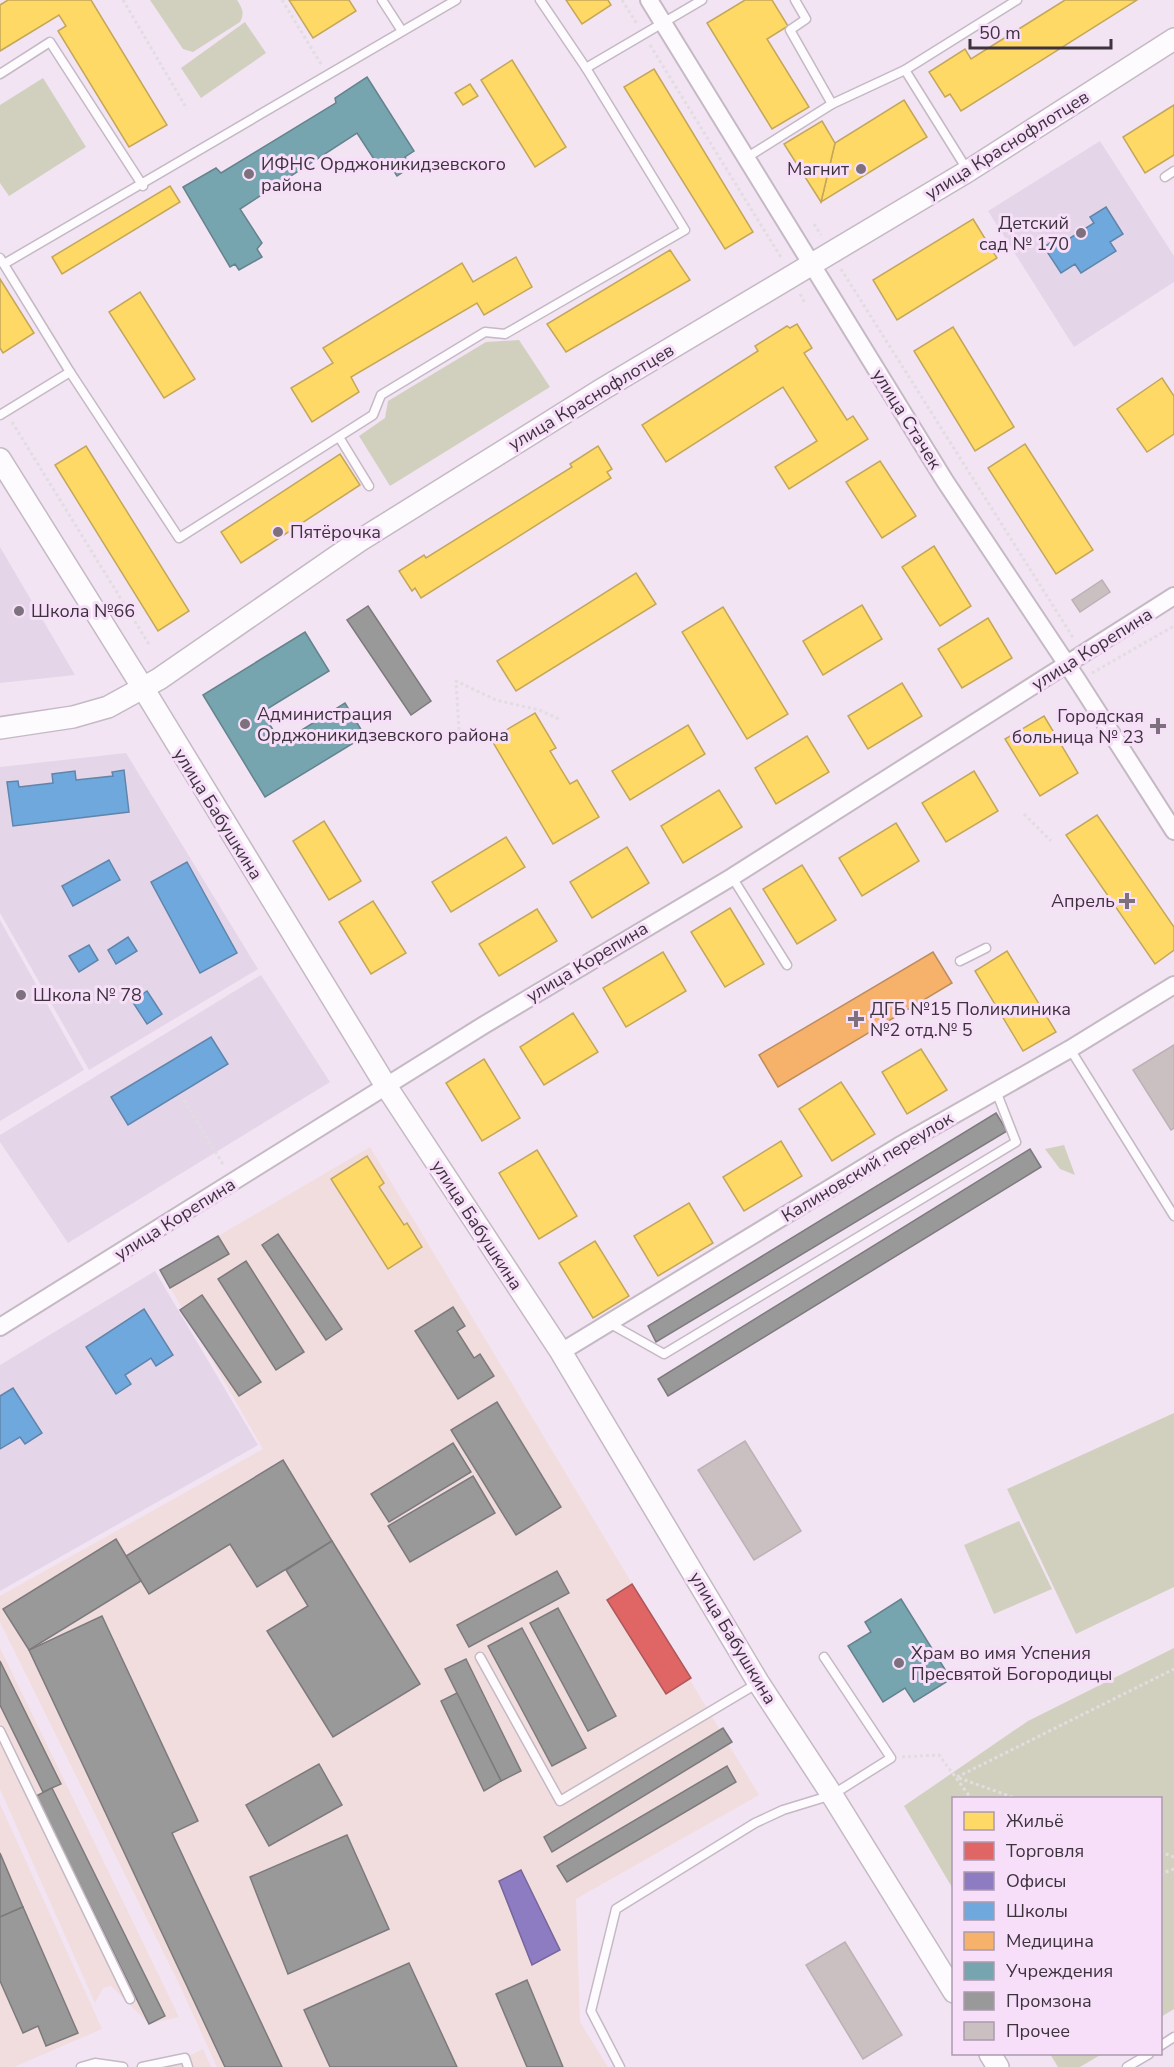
<svg xmlns="http://www.w3.org/2000/svg" width="1174" height="2067" viewBox="0 0 1174 2067" font-family="'Nunito Sans',sans-serif">
<style>
.industrial{fill:#f1ddde}
.education{fill:#e4d6e8}
.green{fill:#d1d0bf}
.homes{fill:#ffd966;stroke:#c4a75a;stroke-width:1.5}
.shops{fill:#e06666;stroke:#af575a;stroke-width:1.5}
.offices{fill:#8e7cc3;stroke:#75669b;stroke-width:1.5}
.schools{fill:#6fa8dc;stroke:#6085ac;stroke-width:1.5}
.health{fill:#f6b26b;stroke:#be8c5d;stroke-width:1.5}
.public{fill:#76a5af;stroke:#65838d;stroke-width:1.5}
.industry{fill:#999;stroke:#7d7a7d;stroke-width:1.5}
.building{fill:#cac0c2;stroke:#bcb2b4;stroke-width:1.5}
.lines{fill:none;stroke-linecap:round;stroke-linejoin:round}
.service-casing{stroke:#c4b9c5;stroke-width:11}
.minor-casing{stroke:#c4b9c5;stroke-width:20}
.tertiary-casing{stroke:#c4b9c5;stroke-width:24}
.path{stroke:#e1dde1;stroke-width:3;stroke-dasharray:3 3;stroke-linecap:butt}
.service{stroke:#fdfbfd;stroke-width:8}
.minor{stroke:#fdfbfd;stroke-width:16}
.tertiary{stroke:#fdfbfd;stroke-width:21}
.poi-dot{fill:#7c717d;stroke:#f7def9;stroke-width:2}
.labels{text-anchor:middle;stroke-width:6;stroke-linejoin:round;paint-order:stroke}
.street-label{font-size:18px;fill:#3c333d;stroke:#f7def9}
.poi-label{font-size:18px;fill:#3c333d;stroke:#f7def9;text-anchor:start}
</style>
<rect width="100%" height="100%" fill="#f2e4f3"/>
<g class="industrial">
<path d="M 370,1147 L 759,1795 L 576,1899 L 580,2022 L 608,2067 L 217,2067 L 181,1988 L 0,1622 L 0,1596 L 263,1449 L 160,1270 Z"/>
<path d="M 0,1648 L 179,2017 L 149,2024 L 111,1986 L 103,1988 L 95,2003 L 0,1789 Z"/>
<path d="M 0,1804 L 102,2029 L 14,2067 L 0,2067 Z"/>
<path d="M 203,2049 L 211,2067 L 167,2067 Z"/>
</g>
<g class="education">
<path d="M 1100,141 L 1174,256 L 1174,282 L 1074,347 L 988,211 Z"/>
<path d="M 0,547 L 75,675 L 0,683 Z"/>
<path d="M 126,753 L 258,969 L 89,1070 L 0,913 L 0,767 Z"/>
<path d="M 0,920 L 84,1070 L 0,1121 Z"/>
<path d="M 261,975 L 330,1082 L 68,1243 L 0,1142 L 0,1135 Z"/>
<path d="M 155,1271 L 258,1445 L 0,1591 L 0,1365 Z"/>
</g>
<g class="green">
<path d="M 150,0 L 237,0 C 242,8 245,13 240,22 L 193,52 L 183,49 Z"/>
<path d="M 245,22 L 266,53 L 201,98 L 181,68 Z"/>
<path d="M 43,78 L 86,147 L 9,196 L 0,183 L 0,105 Z"/>
<path d="M 519,340 L 550,387 L 390,486 L 359,436 L 385,418 L 388,401 L 486,342 Z"/>
<path d="M 1064,1145 L 1075,1175 L 1060,1169 L 1045,1149 Z"/>
<path d="M 1174,1413 L 1174,1587 L 1076,1634 L 1007,1489 Z"/>
<path d="M 1019,1521 L 1052,1589 L 994,1614 L 964,1545 Z"/>
<path d="M 1174,1648 L 1174,2009 L 1161,2017 L 1160,1798 L 954,1798 L 953,1889 L 904,1806 L 1028,1721 Z"/>
<path d="M 1050,2054 L 1102,2054 L 1080,2067 L 1058,2067 Z"/>
</g>
<g class="homes">
<path d="M 8,0 L 91,0 L 167,125 L 129,147 L 58,31 L 66,26 L 59,15 L 0,51 L 0,5 Z"/>
<path d="M 289,0 L 349,0 L 356,11 L 313,38 Z"/>
<path d="M 566,0 L 608,0 L 611,5 L 582,24 Z"/>
<path d="M 745,0 L 772,0 L 788,26 L 767,39 L 809,107 L 772,129 L 707,23 Z"/>
<path d="M 1065,0 L 1137,0 L 961,111 L 950,94 L 945,97 L 929,72 L 965,49 L 971,59 Z"/>
<path d="M 512,60 L 566,147 L 535,167 L 481,80 Z"/>
<path d="M 654,69 L 753,232 L 725,249 L 624,87 Z"/>
<path d="M 470,84 L 478,96 L 463,105 L 455,93 Z"/>
<path d="M 904,100 L 927,137 L 821,202 L 835,143 Z"/>
<path d="M 1174,105 L 1174,155 L 1145,173 L 1123,137 Z"/>
<path d="M 822,121 L 835,143 L 821,202 L 784,144 Z"/>
<path d="M 170,186 L 180,202 L 62,274 L 52,257 Z"/>
<path d="M 973,219 L 997,258 L 897,320 L 873,280 Z"/>
<path d="M 670,250 L 690,280 L 566,352 L 547,324 Z"/>
<path d="M 516,257 L 532,287 L 484,315 L 477,303 L 351,377 L 359,392 L 312,422 L 291,388 L 333,363 L 323,348 L 462,263 L 473,282 Z"/>
<path d="M 0,279 L 34,333 L 3,353 L 0,348 Z"/>
<path d="M 140,292 L 195,379 L 164,398 L 109,312 Z"/>
<path d="M 797,324 L 812,348 L 804,353 L 847,420 L 853,416 L 868,439 L 789,489 L 775,467 L 817,441 L 783,387 L 666,462 L 642,425 L 758,351 L 755,346 L 787,326 L 790,328 Z"/>
<path d="M 953,327 L 1014,427 L 975,451 L 914,351 Z"/>
<path d="M 1162,378 L 1174,396 L 1174,434 L 1147,452 L 1117,409 Z"/>
<path d="M 1025,444 L 1093,550 L 1056,574 L 988,468 Z"/>
<path d="M 86,446 L 189,611 L 158,631 L 55,465 Z"/>
<path d="M 598,446 L 612,469 L 607,472 L 611,478 L 421,598 L 415,588 L 412,591 L 399,571 L 424,555 L 426,558 L 572,467 L 570,464 Z"/>
<path d="M 340,454 L 360,485 L 241,563 L 221,532 Z"/>
<path d="M 880,461 L 916,516 L 882,538 L 846,482 Z"/>
<path d="M 934,546 L 971,606 L 940,626 L 902,567 Z"/>
<path d="M 636,573 L 656,604 L 516,691 L 497,661 Z"/>
<path d="M 862,605 L 882,639 L 823,675 L 803,641 Z"/>
<path d="M 723,607 L 788,714 L 747,739 L 682,632 Z"/>
<path d="M 988,618 L 1012,658 L 962,688 L 938,649 Z"/>
<path d="M 902,683 L 922,716 L 868,749 L 848,716 Z"/>
<path d="M 535,713 L 556,748 L 550,751 L 570,784 L 577,780 L 599,817 L 553,844 L 491,739 Z"/>
<path d="M 1044,716 L 1078,773 L 1040,796 L 1005,739 Z"/>
<path d="M 688,725 L 705,754 L 630,800 L 612,771 Z"/>
<path d="M 807,736 L 829,772 L 776,804 L 755,768 Z"/>
<path d="M 974,771 L 998,811 L 946,842 L 922,803 Z"/>
<path d="M 719,790 L 742,827 L 683,863 L 661,826 Z"/>
<path d="M 1097,815 L 1174,927 L 1174,950 L 1155,964 L 1066,835 Z"/>
<path d="M 324,821 L 361,881 L 329,900 L 293,841 Z"/>
<path d="M 896,823 L 919,861 L 862,896 L 839,858 Z"/>
<path d="M 506,837 L 525,867 L 451,912 L 432,882 Z"/>
<path d="M 627,847 L 649,883 L 592,918 L 570,882 Z"/>
<path d="M 802,865 L 836,920 L 797,944 L 763,889 Z"/>
<path d="M 373,901 L 406,953 L 371,974 L 339,922 Z"/>
<path d="M 730,908 L 764,964 L 725,987 L 691,932 Z"/>
<path d="M 537,909 L 557,941 L 499,976 L 479,944 Z"/>
<path d="M 1007,951 L 1056,1032 L 1023,1051 L 975,971 Z"/>
<path d="M 663,952 L 686,991 L 626,1027 L 603,988 Z"/>
<path d="M 573,1013 L 598,1052 L 544,1085 L 520,1047 Z"/>
<path d="M 921,1049 L 947,1090 L 907,1114 L 882,1072 Z"/>
<path d="M 484,1059 L 520,1118 L 482,1141 L 446,1083 Z"/>
<path d="M 841,1082 L 875,1134 L 832,1161 L 799,1109 Z"/>
<path d="M 781,1141 L 802,1176 L 744,1211 L 723,1177 Z"/>
<path d="M 537,1150 L 577,1216 L 539,1239 L 499,1173 Z"/>
<path d="M 367,1156 L 384,1183 L 379,1187 L 404,1225 L 407,1223 L 422,1247 L 388,1269 L 331,1179 Z"/>
<path d="M 689,1203 L 713,1243 L 658,1276 L 634,1236 Z"/>
<path d="M 595,1241 L 629,1296 L 593,1318 L 559,1263 Z"/>
</g>
<path class="shops" d="M 632,1584 L 691,1678 L 666,1694 L 607,1600 Z"/>
<path class="offices" d="M 521,1870 L 560,1950 L 532,1965 L 499,1881 Z"/>
<g class="schools">
<path d="M 1106,207 L 1123,234 L 1110,242 L 1116,251 L 1081,273 L 1075,264 L 1061,273 L 1044,247 L 1060,236 L 1064,242 L 1094,223 L 1090,217 Z"/>
<path d="M 124,770 L 129,812 L 13,826 L 7,782 L 18,781 L 19,787 L 53,783 L 52,774 L 75,771 L 76,780 L 113,776 L 112,772 Z"/>
<path d="M 109,860 L 120,880 L 73,906 L 62,886 Z"/>
<path d="M 187,862 L 237,953 L 200,973 L 151,882 Z"/>
<path d="M 128,937 L 137,951 L 116,964 L 108,950 Z"/>
<path d="M 89,945 L 98,960 L 79,972 L 69,956 Z"/>
<path d="M 147,991 L 162,1014 L 147,1024 L 132,1001 Z"/>
<path d="M 211,1037 L 228,1064 L 128,1125 L 111,1097 Z"/>
<path d="M 144,1309 L 173,1355 L 156,1366 L 151,1358 L 125,1375 L 131,1384 L 116,1394 L 86,1347 Z"/>
<path d="M 13,1388 L 42,1433 L 25,1444 L 20,1437 L 0,1449 L 0,1396 Z"/>
</g>
<path class="health" d="M 933,952 L 952,983 L 778,1087 L 759,1055 Z"/>
<g class="public">
<path d="M 367,77 L 414,151 L 405,157 L 412,166 L 397,176 L 390,165 L 381,170 L 357,133 L 240,209 L 262,243 L 257,249 L 262,257 L 239,270 L 235,264 L 230,267 L 183,187 L 216,168 L 221,173 L 336,103 L 335,98 Z"/>
<path d="M 305,632 L 329,671 L 262,712 L 281,743 L 345,703 L 365,736 L 265,797 L 203,695 Z"/>
<path d="M 901,1599 L 951,1679 L 914,1702 L 905,1688 L 883,1702 L 848,1646 L 871,1632 L 865,1622 Z"/>
</g>
<g class="industry">
<path d="M 368,606 L 431,701 L 411,715 L 347,620 Z"/>
<path d="M 996,1113 L 1007,1131 L 656,1342 L 648,1326 Z"/>
<path d="M 1030,1149 L 1041,1167 L 668,1396 L 658,1379 Z"/>
<path d="M 278,1234 L 342,1329 L 326,1340 L 262,1245 Z"/>
<path d="M 218,1236 L 229,1254 L 170,1288 L 160,1270 Z"/>
<path d="M 246,1261 L 304,1352 L 276,1370 L 218,1279 Z"/>
<path d="M 202,1295 L 261,1382 L 239,1396 L 180,1310 Z"/>
<path d="M 453,1307 L 465,1326 L 457,1331 L 474,1358 L 480,1354 L 494,1376 L 458,1399 L 415,1331 Z"/>
<path d="M 497,1402 L 561,1507 L 516,1535 L 451,1430 Z"/>
<path d="M 453,1443 L 471,1472 L 389,1522 L 371,1494 Z"/>
<path d="M 283,1460 L 332,1541 L 257,1587 L 230,1544 L 149,1594 L 126,1556 Z"/>
<path d="M 473,1476 L 495,1513 L 410,1562 L 388,1526 Z"/>
<path d="M 116,1539 L 141,1581 L 29,1650 L 3,1609 Z"/>
<path d="M 332,1541 L 420,1684 L 333,1737 L 267,1631 L 308,1606 L 286,1570 Z"/>
<path d="M 557,1571 L 569,1593 L 469,1647 L 457,1625 Z"/>
<path d="M 558,1608 L 616,1716 L 588,1731 L 530,1623 Z"/>
<path d="M 102,1616 L 198,1821 L 172,1833 L 282,2067 L 225,2067 L 29,1650 Z"/>
<path d="M 522,1628 L 586,1748 L 552,1766 L 488,1646 Z"/>
<path d="M 466,1659 L 521,1771 L 501,1781 L 445,1669 Z"/>
<path d="M 0,1661 L 61,1784 L 43,1792 L 0,1705 Z"/>
<path d="M 457,1693 L 501,1781 L 484,1791 L 441,1701 Z"/>
<path d="M 723,1728 L 732,1742 L 552,1852 L 544,1837 Z"/>
<path d="M 319,1764 L 342,1805 L 269,1846 L 246,1805 Z"/>
<path d="M 727,1766 L 736,1782 L 567,1882 L 557,1866 Z"/>
<path d="M 52,1788 L 165,2016 L 149,2024 L 36,1796 Z"/>
<path d="M 347,1835 L 389,1929 L 288,1974 L 250,1877 Z"/>
<path d="M 0,1853 L 23,1907 L 0,1917 Z"/>
<path d="M 23,1907 L 78,2033 L 46,2046 L 38,2026 L 23,2033 L 0,1981 L 0,1917 Z"/>
<path d="M 409,1963 L 457,2067 L 330,2067 L 304,2010 Z"/>
<path d="M 527,1980 L 563,2067 L 527,2067 L 496,1994 Z"/>
</g>
<g class="building">
<path d="M 1102,580 L 1110,592 L 1080,612 L 1072,600 Z"/>
<path d="M 1174,1045 L 1174,1128 L 1171,1130 L 1133,1070 Z"/>
<path d="M 745,1441 L 801,1531 L 754,1560 L 698,1470 Z"/>
<path d="M 845,1942 L 902,2035 L 863,2059 L 806,1965 Z"/>
</g>
<g class="lines">
<g class="service-casing">
<g id="service">
<path d="M 382,0 L 402,31"/>
<path d="M 795,0 L 806,19 L 790,30 L 832,104 L 905,70 L 968,171"/>
<path d="M 586,68 L 702,0"/>
<path d="M 905,70 L 1017,0"/>
<path d="M 0,74 L 50,42 L 143,186"/>
<path d="M 746,158 L 832,104"/>
<path d="M 1165,177 L 1174,171"/>
<path d="M 0,258 L 70,372 L 179,538 L 373,415 L 381,395 L 485,332 L 505,334 L 685,230 L 586,68 L 540,0"/>
<path d="M 4,264 L 456,0"/>
<path d="M 0,415 L 70,372"/>
<path d="M 339,437 L 369,486"/>
<path d="M 732,877 L 787,965"/>
<path d="M 960,961 L 986,948"/>
<path d="M 1070,1049 L 1174,1216"/>
<path d="M 609,1323 L 664,1354 L 1016,1142 L 996,1091"/>
<path d="M 480,1657 L 560,1801 L 758,1683"/>
<path d="M 0,1731 L 130,1999"/>
<path d="M 1160,2046 L 1174,2037"/>
<path d="M 81,2067 L 95,2063 L 123,2067"/>
<path d="M 142,2067 L 185,2058 L 188,2067"/>
<path d="M 620,2067 L 591,2011 L 616,1909 L 755,1823 L 783,1810 L 832,1795 L 891,1758 L 824,1657"/>
<path d="M 1127,2067 L 1149,2054"/>
</g>
</g>
<g class="minor-casing">
<g id="minor">
<path d="M 649,0 L 945,481 L 1078,681 L 1174,831"/>
<path d="M 0,1327 L 484,1025 L 732,877 L 1174,596"/>
<path d="M 561,1352 L 899,1146 L 1070,1049 L 1174,985"/>
</g>
</g>
<g class="tertiary-casing">
<g id="tertiary">
<path d="M 0,459 L 143,688 L 386,1086 L 561,1352 L 758,1682 L 832,1795 L 954,1992"/>
<path d="M 0,728 L 73,717 L 108,707 L 159,679 L 359,541 L 601,390 L 968,171 L 1174,39"/>
<path d="M 990,2054 L 998,2067"/>
</g>
</g>
<g class="path">
<path d="M 123,0 L 187,109"/>
<path d="M 282,0 L 321,64"/>
<path d="M 622,0 L 637,24"/>
<path d="M 650,45 L 782,259"/>
<path d="M 814,224 L 821,235"/>
<path d="M 841,269 L 1074,639"/>
<path d="M 800,294 L 805,303"/>
<path d="M 12,422 L 150,646"/>
<path d="M 1092,673 L 1174,626"/>
<path d="M 459,730 L 456,681 L 496,700 L 539,710 L 559,719"/>
<path d="M 1024,814 L 1051,841"/>
<path d="M 184,1100 L 224,1166"/>
<path d="M 902,1757 L 939,1755 L 971,1798"/>
<path d="M 957,1777 L 1174,1669"/>
<path d="M 959,1778 L 1015,1798"/>
<path d="M 1160,1852 L 1174,1857"/>
<path d="M 1160,1874 L 1174,1869"/>
</g>
<use href="#service" class="service"/>
<use href="#minor" class="minor"/>
<use href="#tertiary" class="tertiary"/>
</g>
<g class="poi-dot">
<circle cx="861" cy="169" r="6"/>
<circle cx="249" cy="174" r="6"/>
<circle cx="1081" cy="233" r="6"/>
<circle cx="278" cy="532" r="6"/>
<circle cx="19" cy="611" r="6"/>
<circle cx="245" cy="724" r="6"/>
<path d="M1155 717h6v6h6v6h-6v6h-6v-6h-6v-6h6z"/>
<path d="M1124 892h6v6h6v6h-6v6h-6v-6h-6v-6h6z"/>
<circle cx="21" cy="995" r="6"/>
<path d="M853 1010h6v6h6v6h-6v6h-6v-6h-6v-6h6z"/>
<circle cx="899" cy="1663" r="6"/>
</g>
<g class="labels">
<g class="street-label">
<text transform="translate(1007 145) rotate(-32)" y="6">улица Краснофлотцев</text>
<text transform="translate(591 397) rotate(-31)" y="6">улица Краснофлотцев</text>
<text transform="translate(907 419) rotate(58)" y="6">улица Стачек</text>
<text transform="translate(1092 649) rotate(-32)" y="6">улица Корепина</text>
<text transform="translate(218 814) rotate(58)" y="6">улица Бабушкина</text>
<text transform="translate(587 962) rotate(-31)" y="6">улица Корепина</text>
<text transform="translate(867 1167) rotate(-31)" y="6">Калиновский переулок</text>
<text transform="translate(175 1219) rotate(-32)" y="6">улица Корепина</text>
<text transform="translate(477 1225) rotate(57)" y="6">улица Бабушкина</text>
<text transform="translate(733 1638) rotate(59)" y="6">улица Бабушкина</text>
</g>
<g class="poi-label">
<text x="261" y="170">ИФНС Орджоникидзевского<tspan x="261" dy="21">района</tspan></text>
<text x="849" y="175" text-anchor="end">Магнит</text>
<text x="1069" y="229" text-anchor="end">Детский<tspan x="1069" dy="21">сад № 170</tspan></text>
<text x="290" y="538">Пятёрочка</text>
<text x="31" y="617">Школа №66</text>
<text x="257" y="720">Администрация<tspan x="257" dy="21">Орджоникидзевского района</tspan></text>
<text x="1144" y="722" text-anchor="end">Городская<tspan x="1144" dy="21">больница № 23</tspan></text>
<text x="1115" y="907" text-anchor="end">Апрель</text>
<text x="33" y="1001">Школа № 78</text>
<text x="870" y="1015">ДГБ №15 Поликлиника<tspan x="870" dy="21">№2 отд.№ 5</tspan></text>
<text x="911" y="1659">Храм во имя Успения<tspan x="911" dy="21">Пресвятой Богородицы</tspan></text>
</g>
</g>
<rect x="952" y="1797" width="210" height="258" fill="#f7def9" stroke="#ac9aae" stroke-width="1.5"/>
<rect x="964" y="1812" width="30" height="18" fill="#ffd966" stroke="#ac9aae" stroke-width="1.5"/>
<text x="1006" y="1827" font-size="18" fill="#3c333d">Жильё</text>
<rect x="964" y="1842" width="30" height="18" fill="#e06666" stroke="#ac9aae" stroke-width="1.5"/>
<text x="1006" y="1857" font-size="18" fill="#3c333d">Торговля</text>
<rect x="964" y="1872" width="30" height="18" fill="#8e7cc3" stroke="#ac9aae" stroke-width="1.5"/>
<text x="1006" y="1887" font-size="18" fill="#3c333d">Офисы</text>
<rect x="964" y="1902" width="30" height="18" fill="#6fa8dc" stroke="#ac9aae" stroke-width="1.5"/>
<text x="1006" y="1917" font-size="18" fill="#3c333d">Школы</text>
<rect x="964" y="1932" width="30" height="18" fill="#f6b26b" stroke="#ac9aae" stroke-width="1.5"/>
<text x="1006" y="1947" font-size="18" fill="#3c333d">Медицина</text>
<rect x="964" y="1962" width="30" height="18" fill="#76a5af" stroke="#ac9aae" stroke-width="1.5"/>
<text x="1006" y="1977" font-size="18" fill="#3c333d">Учреждения</text>
<rect x="964" y="1992" width="30" height="18" fill="#999999" stroke="#ac9aae" stroke-width="1.5"/>
<text x="1006" y="2007" font-size="18" fill="#3c333d">Промзона</text>
<rect x="964" y="2022" width="30" height="18" fill="#cac0c2" stroke="#ac9aae" stroke-width="1.5"/>
<text x="1006" y="2037" font-size="18" fill="#3c333d">Прочее</text>
<path d="M970 39v9h141v-9" fill="none" stroke="#3c333d" stroke-width="3"/>
<text x="979" y="39" font-size="18" fill="#3c333d" stroke="#f7def9" stroke-width="4.5" paint-order="stroke">50 m</text>
</svg>
